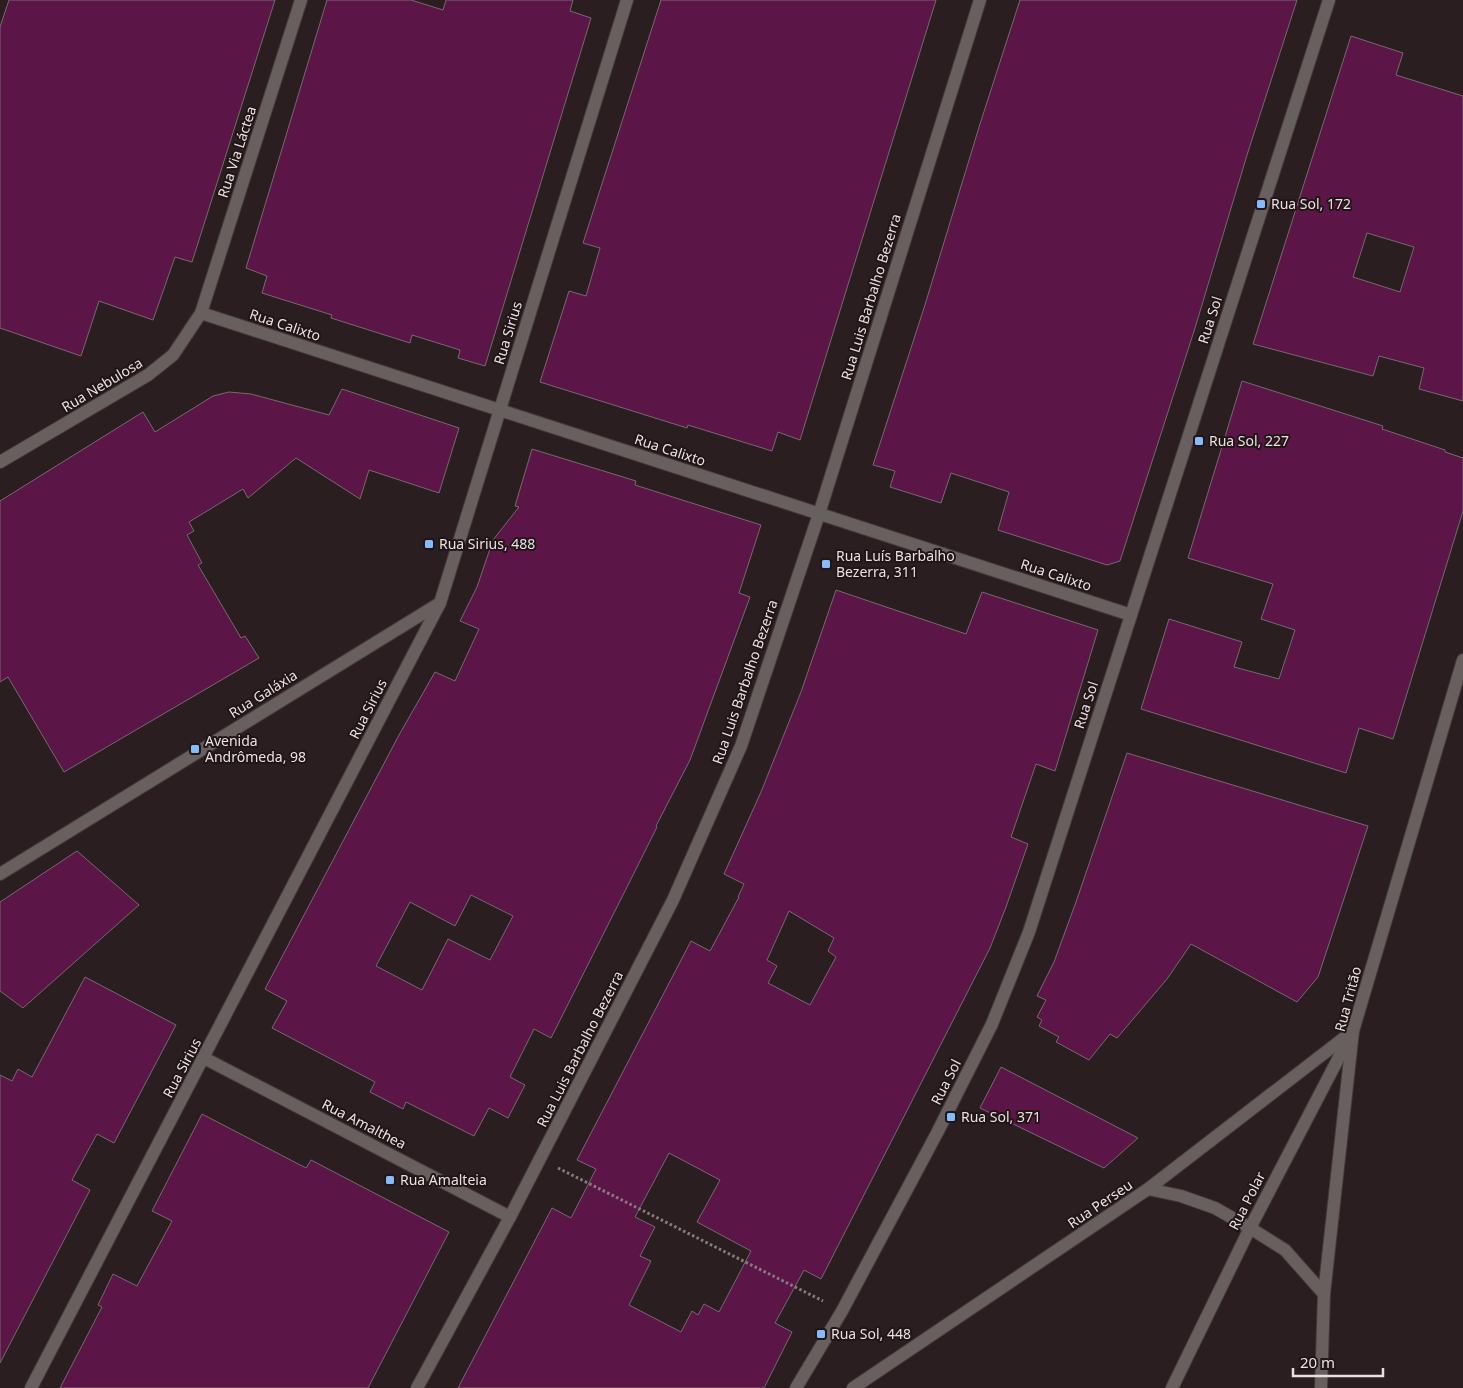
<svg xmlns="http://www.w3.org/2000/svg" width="1463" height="1388" viewBox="0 0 1463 1388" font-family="'Noto Sans',sans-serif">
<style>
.building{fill:#5b1547;stroke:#766970;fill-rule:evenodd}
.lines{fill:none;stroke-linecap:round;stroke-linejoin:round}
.minor-casing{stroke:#45393c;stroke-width:14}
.path{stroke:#867c7e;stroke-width:3;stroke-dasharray:2.5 2.5;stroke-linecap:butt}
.minor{stroke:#67605f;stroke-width:12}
.poi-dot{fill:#85bbfb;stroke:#211517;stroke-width:2}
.labels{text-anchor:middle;stroke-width:4;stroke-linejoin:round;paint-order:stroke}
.street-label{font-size:14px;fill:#e9e0e2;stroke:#211517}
.poi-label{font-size:14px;fill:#e9e0e2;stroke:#211517;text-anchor:start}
</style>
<rect width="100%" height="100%" fill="#2a1e21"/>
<g class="building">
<path d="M 9,0 L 275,0 L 192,262 L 175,257 L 153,320 L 99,301 L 81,356 L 0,328 L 0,27 Z"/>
<path d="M 327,0 L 411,0 L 443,10 L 446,0 L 573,0 L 570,11 L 591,18 L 485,366 L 458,358 L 460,350 L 412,335 L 410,343 L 331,318 L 332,315 L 262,293 L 267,276 L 246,268 Z"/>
<path d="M 661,0 L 936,0 L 800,440 L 778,432 L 772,451 L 688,425 L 687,428 L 540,382 L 569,291 L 586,296 L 600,248 L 583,243 Z"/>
<path d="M 1020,0 L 1297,0 L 1247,155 L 1195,328 L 1120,561 L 1107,565 L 998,530 L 1009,492 L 951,473 L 941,503 L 890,487 L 895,471 L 873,465 L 924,308 L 980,124 Z"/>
<path d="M 1351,36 L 1403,53 L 1396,75 L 1463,96 L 1463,401 L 1419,389 L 1424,368 L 1379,356 L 1373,376 L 1253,344 ZM 1367,233 L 1414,247 L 1400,292 L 1353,277 Z"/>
<path d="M 1242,381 L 1383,426 L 1382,429 L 1445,450 L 1445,452 L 1463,458 L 1463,511 L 1393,739 L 1359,728 L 1346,773 L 1141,709 L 1169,619 L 1242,642 L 1234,667 L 1279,679 L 1295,630 L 1261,619 L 1273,584 L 1188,558 Z"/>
<path d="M 342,389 L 459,428 L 439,493 L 369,470 L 360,499 L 296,458 L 248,498 L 243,489 L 189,522 L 194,531 L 187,535 L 202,563 L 198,565 L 241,638 L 245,636 L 259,658 L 64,772 L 8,677 L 0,682 L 0,501 L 143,412 L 155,432 L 213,396 L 229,392 L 251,394 L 329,415 Z"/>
<path d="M 532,449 L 636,481 L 635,485 L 761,525 L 739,593 L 750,597 L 690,760 L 656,826 L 657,827 L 624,893 L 551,1038 L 534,1029 L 510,1077 L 525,1085 L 508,1118 L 489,1108 L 474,1136 L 406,1102 L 403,1109 L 370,1092 L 375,1082 L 272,1028 L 287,1001 L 265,989 L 399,735 L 435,672 L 455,681 L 479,629 L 460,621 L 477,587 L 493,540 L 519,507 L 515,506 ZM 471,895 L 513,916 L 490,960 L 448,939 L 422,990 L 376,966 L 410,902 L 455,926 Z"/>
<path d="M 836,590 L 966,634 L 982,592 L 1098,630 L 1055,771 L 1036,764 L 1011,837 L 1028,844 L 1006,907 L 990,948 L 821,1279 L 804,1270 L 775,1323 L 792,1332 L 764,1388 L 458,1388 L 552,1208 L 571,1218 L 596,1169 L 577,1160 L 691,941 L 710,951 L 739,897 L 738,897 L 744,884 L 724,874 L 761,792 L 801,692 ZM 789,911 L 834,938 L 828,951 L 836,957 L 810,1005 L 768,983 L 777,966 L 767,960 ZM 669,1153 L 720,1180 L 697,1222 L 751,1251 L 719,1312 L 704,1304 L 698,1315 L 692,1311 L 681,1332 L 629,1305 L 651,1261 L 640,1256 L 655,1227 L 635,1217 Z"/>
<path d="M 1127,753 L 1368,826 L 1318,977 L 1297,1002 L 1191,944 L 1167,979 L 1117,1038 L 1110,1034 L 1089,1060 L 1056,1042 L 1059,1037 L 1039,1026 L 1042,1020 L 1037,1017 L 1046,1000 L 1037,996 L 1054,962 L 1076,902 Z"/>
<path d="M 77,851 L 139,905 L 23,1008 L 0,991 L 0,902 Z"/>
<path d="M 85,977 L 176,1025 L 114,1143 L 97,1134 L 72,1180 L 90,1190 L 0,1363 L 0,1075 L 12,1081 L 18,1069 L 32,1077 Z"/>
<path d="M 1001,1067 L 1055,1095 L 1138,1138 L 1104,1168 L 980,1108 Z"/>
<path d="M 202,1114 L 306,1168 L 311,1160 L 449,1232 L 368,1388 L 60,1388 L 102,1307 L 98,1305 L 113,1274 L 137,1286 L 172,1221 L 152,1211 Z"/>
</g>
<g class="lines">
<g class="minor-casing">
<g id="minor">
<path d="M 201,313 L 1131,615"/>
<path d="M 0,462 L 148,375 L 173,355 L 201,313 L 301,0"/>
<path d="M 0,874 L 440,603"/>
<path d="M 204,1058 L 510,1217"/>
<path d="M 1148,1189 L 1181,1196 L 1215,1208 L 1250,1228 L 1285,1250 L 1324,1294"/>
<path d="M 31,1388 L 440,603 L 627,0"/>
<path d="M 417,1388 L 510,1217 L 673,900 L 741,746 L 819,514 L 980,0"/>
<path d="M 796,1388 L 842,1311 L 937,1133 L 992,1024 L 1029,932 L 1329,0"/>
<path d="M 853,1388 L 1148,1189 L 1353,1031"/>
<path d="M 1172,1388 L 1250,1228 L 1349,1038"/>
<path d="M 1321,1388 L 1324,1294 L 1353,1031 L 1463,660"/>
</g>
</g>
<path class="path" d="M 558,1168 L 823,1301"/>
<use href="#minor" class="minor"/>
</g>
<g class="poi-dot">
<rect x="1256" y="199" width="10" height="10" rx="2.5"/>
<rect x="1194" y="436" width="10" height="10" rx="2.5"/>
<rect x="424" y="539" width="10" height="10" rx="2.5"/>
<rect x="821" y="559" width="10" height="10" rx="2.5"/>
<rect x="190" y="744" width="10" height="10" rx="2.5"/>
<rect x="946" y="1112" width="10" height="10" rx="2.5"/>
<rect x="385" y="1175" width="10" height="10" rx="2.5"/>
<rect x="816" y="1329" width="10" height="10" rx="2.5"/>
</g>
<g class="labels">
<g class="street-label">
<text transform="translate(237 152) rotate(-72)" y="5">Rua Via Láctea</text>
<text transform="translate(871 297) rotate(-73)" y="5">Rua Luis Barbalho Bezerra</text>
<text transform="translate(1210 320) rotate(-72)" y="5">Rua Sol</text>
<text transform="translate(285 325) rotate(18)" y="5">Rua Calixto</text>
<text transform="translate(508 333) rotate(-73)" y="5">Rua Sirius</text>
<text transform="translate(102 385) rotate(-31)" y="5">Rua Nebulosa</text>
<text transform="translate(670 450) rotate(18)" y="5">Rua Calixto</text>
<text transform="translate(1056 575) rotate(18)" y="5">Rua Calixto</text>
<text transform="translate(745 682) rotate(-71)" y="5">Rua Luis Barbalho Bezerra</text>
<text transform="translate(263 694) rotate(-32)" y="5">Rua Galáxia</text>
<text transform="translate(1086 705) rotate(-72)" y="5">Rua Sol</text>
<text transform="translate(368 709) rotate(-63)" y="5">Rua Sirius</text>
<text transform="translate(1348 999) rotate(-75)" y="5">Rua Tritão</text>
<text transform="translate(580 1049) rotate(-63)" y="5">Rua Luis Barbalho Bezerra</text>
<text transform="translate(182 1068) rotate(-62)" y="5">Rua Sirius</text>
<text transform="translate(946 1082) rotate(-63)" y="5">Rua Sol</text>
<text transform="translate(364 1124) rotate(27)" y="5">Rua Amalthea</text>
<text transform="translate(1247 1201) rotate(-63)" y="5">Rua Polar</text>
<text transform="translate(1100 1204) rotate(-34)" y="5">Rua Perseu</text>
</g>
<g class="poi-label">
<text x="1271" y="209">Rua Sol, 172</text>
<text x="1209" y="446">Rua Sol, 227</text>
<text x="439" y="549">Rua Sirius, 488</text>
<text x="836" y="561">Rua Luís Barbalho<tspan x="836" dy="16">Bezerra, 311</tspan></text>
<text x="205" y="746">Avenida<tspan x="205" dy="16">Andrômeda, 98</tspan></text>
<text x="961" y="1122">Rua Sol, 371</text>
<text x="400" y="1185">Rua Amalteia</text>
<text x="831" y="1339">Rua Sol, 448</text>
</g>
</g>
<path d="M1293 1368v8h90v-8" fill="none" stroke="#e9e0e2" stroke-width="2.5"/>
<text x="1300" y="1368" font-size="15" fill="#e9e0e2" stroke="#211517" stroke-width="4" paint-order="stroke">20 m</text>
</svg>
